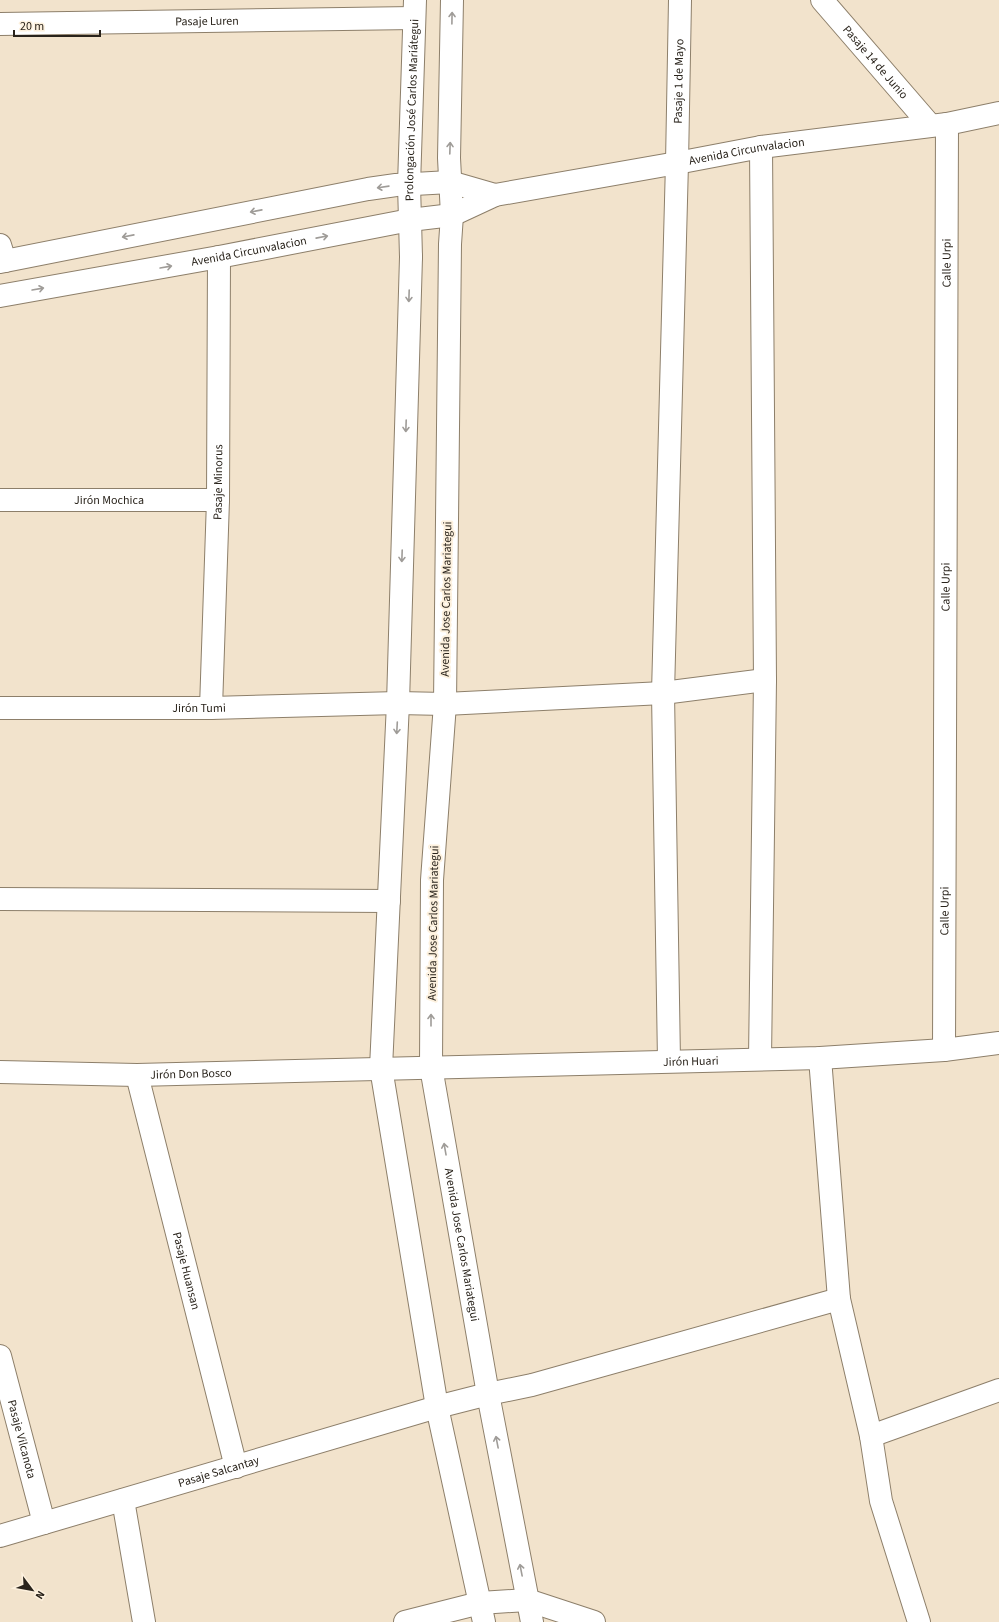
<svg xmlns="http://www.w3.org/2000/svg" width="999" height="1622" viewBox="0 0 999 1622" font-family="'Source Sans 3',sans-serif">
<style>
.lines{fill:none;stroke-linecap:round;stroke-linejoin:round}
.minor-casing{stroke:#8d7f6a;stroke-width:24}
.tertiary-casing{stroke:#8d7f6a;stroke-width:24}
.secondary-casing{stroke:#8d7f6a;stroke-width:24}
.minor{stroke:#fff;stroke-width:22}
.tertiary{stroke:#fff;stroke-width:22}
.secondary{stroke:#fff;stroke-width:22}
.oneway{stroke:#9f9c98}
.labels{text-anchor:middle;stroke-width:4;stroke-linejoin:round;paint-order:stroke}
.street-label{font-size:12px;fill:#29231b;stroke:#fdf1de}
</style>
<rect width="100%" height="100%" fill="#f2e3cc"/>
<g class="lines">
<g class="minor-casing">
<g id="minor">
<path id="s1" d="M 822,0 L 930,125"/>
<path id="s2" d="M 0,24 L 414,18"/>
<path d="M 450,182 L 495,195"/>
<path id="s3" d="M 452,215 L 495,195 L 677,163 L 761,147 L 947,124 L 999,113"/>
<path d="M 410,220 L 411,257"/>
<path d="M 0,245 L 5,261"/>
<path id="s4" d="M 0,500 L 218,500"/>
<path id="s5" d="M 0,708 L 211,708 L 398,703 L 445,704 L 663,693 L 765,680"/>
<path id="s6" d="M 211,708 L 218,500 L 219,257"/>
<path d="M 0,899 L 389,901"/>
<path id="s7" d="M 944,1050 L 947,124"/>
<path d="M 820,1058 L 839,1299 L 871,1436 L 881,1501 L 919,1622"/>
<path d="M 760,1059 L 765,680 L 761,147"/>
<path id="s8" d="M 669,1061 L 663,693 L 677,163 L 680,0"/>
<path id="s9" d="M 0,1072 L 137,1075 L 820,1058 L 944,1050 L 999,1043"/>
<path id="s10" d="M 137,1075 L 236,1467"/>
<path id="s11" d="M 0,1356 L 44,1523"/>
<path d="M 871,1436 L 999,1390"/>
<path d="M 123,1500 L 144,1622"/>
<path id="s12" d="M 0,1536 L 437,1407 L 488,1394 L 532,1385 L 839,1299"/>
<path d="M 405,1622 L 480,1603 L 527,1600 L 594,1622"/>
</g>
</g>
<g class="tertiary-casing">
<g id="tertiary">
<path d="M 0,262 L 368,189 L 396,185 L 450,182"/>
<path id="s13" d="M 0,296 L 219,257 L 410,220 L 452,215"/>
</g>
</g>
<g class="secondary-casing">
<g id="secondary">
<path id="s14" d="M 452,0 L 449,158 L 452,215 L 450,244 L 445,704 L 432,880 L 431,1067 L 488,1394 L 532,1622"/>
<path id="s15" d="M 410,220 L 409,185 L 415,0"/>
<path d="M 411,257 L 398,703 L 381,1068 L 437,1407 L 484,1622"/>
</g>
</g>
<use href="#minor" class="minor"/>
<use href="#tertiary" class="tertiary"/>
<use href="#secondary" class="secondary"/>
</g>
<defs><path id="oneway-shaft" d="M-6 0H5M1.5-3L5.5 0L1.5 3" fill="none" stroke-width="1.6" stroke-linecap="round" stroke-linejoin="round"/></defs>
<g class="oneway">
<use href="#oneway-shaft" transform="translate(452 18) rotate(-89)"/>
<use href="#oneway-shaft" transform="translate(450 148) rotate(-88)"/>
<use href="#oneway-shaft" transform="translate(383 187) rotate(172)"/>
<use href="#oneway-shaft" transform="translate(256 211) rotate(169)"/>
<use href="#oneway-shaft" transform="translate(128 236) rotate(169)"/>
<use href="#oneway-shaft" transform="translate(322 237) rotate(-11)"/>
<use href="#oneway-shaft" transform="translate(166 267) rotate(-10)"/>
<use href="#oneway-shaft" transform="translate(38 289) rotate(-10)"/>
<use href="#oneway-shaft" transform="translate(409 296) rotate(92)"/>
<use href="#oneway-shaft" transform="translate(406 426) rotate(92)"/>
<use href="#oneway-shaft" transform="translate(402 556) rotate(92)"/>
<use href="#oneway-shaft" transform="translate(397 728) rotate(93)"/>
<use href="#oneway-shaft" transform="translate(431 1020) rotate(-90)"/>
<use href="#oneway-shaft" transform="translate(445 1149) rotate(-100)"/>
<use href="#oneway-shaft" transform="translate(497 1442) rotate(-101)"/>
<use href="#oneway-shaft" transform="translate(521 1570) rotate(-101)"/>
</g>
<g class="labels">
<g class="street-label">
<text dy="4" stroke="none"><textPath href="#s2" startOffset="207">Pasaje Luren</textPath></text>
<text dy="4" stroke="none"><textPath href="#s1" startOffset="82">Pasaje 14 de Junio</textPath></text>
<text dy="4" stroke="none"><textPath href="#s8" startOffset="980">Pasaje 1 de Mayo</textPath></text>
<text dy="4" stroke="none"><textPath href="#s15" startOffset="110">Prolongación José Carlos Mariátegui</textPath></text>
<text dy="4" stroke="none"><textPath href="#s3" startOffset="303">Avenida Circunvalacion</textPath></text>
<text dy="4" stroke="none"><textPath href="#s13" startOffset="253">Avenida Circunvalacion</textPath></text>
<text dy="4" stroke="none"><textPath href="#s7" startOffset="787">Calle Urpi</textPath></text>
<text dy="4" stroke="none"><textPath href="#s6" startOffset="226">Pasaje Minorus</textPath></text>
<text dy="4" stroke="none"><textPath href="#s4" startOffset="109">Jirón Mochica</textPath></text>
<text dy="4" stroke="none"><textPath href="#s7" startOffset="463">Calle Urpi</textPath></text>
<text transform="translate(446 599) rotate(-89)" y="4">Avenida Jose Carlos Mariategui</text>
<text dy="4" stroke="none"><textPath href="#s5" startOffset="199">Jirón Tumi</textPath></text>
<text dy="4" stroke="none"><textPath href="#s7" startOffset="139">Calle Urpi</textPath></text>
<text transform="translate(433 923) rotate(-89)" y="4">Avenida Jose Carlos Mariategui</text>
<text dy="4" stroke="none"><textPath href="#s9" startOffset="691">Jirón Huari</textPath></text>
<text dy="4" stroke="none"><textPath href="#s9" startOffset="191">Jirón Don Bosco</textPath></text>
<text dy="4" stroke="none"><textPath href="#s14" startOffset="1248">Avenida Jose Carlos Mariategui</textPath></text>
<text dy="4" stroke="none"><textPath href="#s10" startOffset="202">Pasaje Huansan</textPath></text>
<text dy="4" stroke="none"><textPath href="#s11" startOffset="86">Pasaje Vilcanota</textPath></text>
<text dy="4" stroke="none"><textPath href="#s12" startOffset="228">Pasaje Salcantay</textPath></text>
</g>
</g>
<g transform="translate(32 1590) rotate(122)" stroke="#fdf1de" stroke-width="3" paint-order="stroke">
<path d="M0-3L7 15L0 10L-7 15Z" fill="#29231b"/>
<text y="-6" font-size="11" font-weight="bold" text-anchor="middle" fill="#29231b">N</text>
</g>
<path d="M14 30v6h86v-6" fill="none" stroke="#29231b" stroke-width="2"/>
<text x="20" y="30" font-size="12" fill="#29231b" stroke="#fdf1de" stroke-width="3" paint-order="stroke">20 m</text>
</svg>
